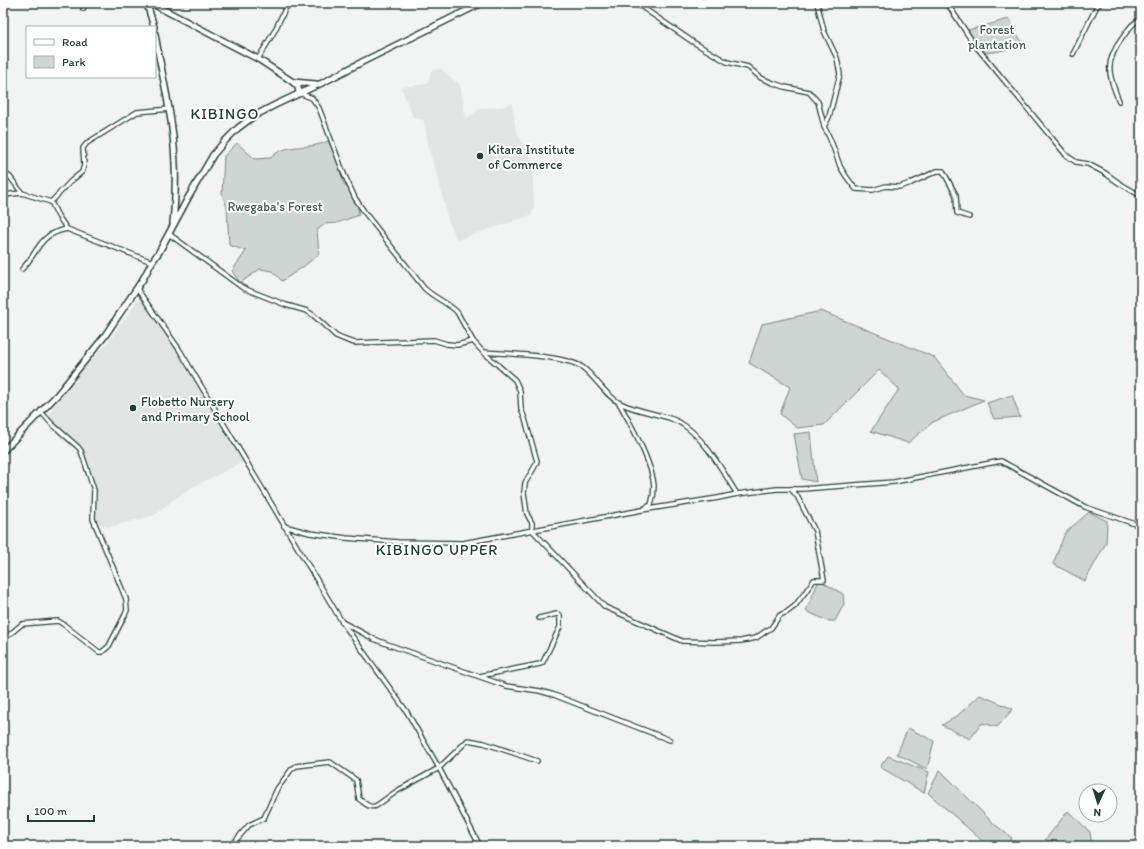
<svg xmlns="http://www.w3.org/2000/svg" width="1144" height="849" viewBox="0 0 1144 849" font-family="Itim,sans-serif">
<style>
.built{fill:#e0e4e3}
.green{fill:#ced5d3;stroke:#768984}
.lines{fill:none;stroke-linecap:round;stroke-linejoin:round}
.street-casing{stroke:#1f3d34;stroke-width:6}
.secondary-casing{stroke:#1f3d34;stroke-width:8}
.street{stroke:#fff;stroke-width:3.5}
.secondary{stroke:#fff;stroke-width:5}
.poi-dot{fill:#1f3d34;stroke:#fff;stroke-width:1.5}
.labels{text-anchor:middle;stroke-width:4;stroke-linejoin:round;paint-order:stroke}
.park-label{font-size:13px;fill:#425b54;stroke:#fff}
.poi-label{font-size:13px;fill:#1f3d34;stroke:#fff;text-anchor:start}
.quarter-label{font-size:15px;letter-spacing:1px;fill:#1f3d34;stroke:#fff}
</style>
<rect width="100%" height="100%" fill="#f2f3f3"/>
<filter id="ink" filterUnits="userSpaceOnUse"><feTurbulence type="fractalNoise" baseFrequency=".025" numOctaves="2"/><feDisplacementMap in="SourceGraphic" scale="8" xChannelSelector="R" yChannelSelector="G"/><feConvolveMatrix kernelMatrix="1 2 1 2 8 2 1 2 1" color-interpolation-filters="sRGB"/></filter>
<g filter="url(#ink)">
<g class="built">
<path d="M 441,69 L 460,85 L 466,119 L 481,108 L 502,107 L 512,103 L 516,131 L 532,160 L 534,209 L 531,215 L 457,240 L 447,217 L 439,180 L 429,151 L 424,120 L 413,117 L 401,87 L 427,84 L 432,70 Z"/>
<path d="M 143,293 L 245,461 L 191,488 L 173,500 L 155,515 L 109,527 L 94,522 L 97,495 L 82,454 L 63,439 L 48,420 L 58,397 L 109,341 Z"/>
</g>
<g class="green">
<path d="M 1009,19 L 1021,41 L 1021,44 C 1013,49 995,52 986,53 L 981,49 L 968,30 Z"/>
<path d="M 328,141 L 336,157 L 344,184 L 357,200 L 359,215 L 337,223 L 325,224 L 317,230 L 319,254 L 303,267 L 282,281 L 272,271 L 260,269 L 240,283 L 232,271 L 246,251 L 229,245 L 227,207 L 222,194 L 224,156 L 237,143 L 255,159 L 271,158 C 282,145 300,148 316,145 C 320,144 324,143 328,141 Z"/>
<path d="M 821,311 L 934,357 L 964,395 L 984,400 L 933,422 L 908,443 L 871,431 L 899,389 L 879,370 L 824,425 L 797,428 L 780,414 L 790,387 L 749,363 L 762,324 Z"/>
<path d="M 1012,395 L 1020,417 L 994,419 L 987,403 Z"/>
<path d="M 811,432 L 816,482 L 802,479 L 794,434 Z"/>
<path d="M 1089,512 L 1107,521 L 1106,543 L 1085,581 L 1053,564 L 1065,533 Z"/>
<path d="M 819,580 L 843,594 L 844,604 L 835,621 L 828,621 L 806,611 Z"/>
<path d="M 980,695 L 1013,709 L 997,727 L 982,723 L 970,739 L 942,725 L 957,716 Z"/>
<path d="M 908,728 L 934,741 L 927,769 L 897,754 Z"/>
<path d="M 888,756 L 929,772 L 924,793 L 880,767 Z"/>
<path d="M 940,770 L 993,823 L 1012,838 L 1008,846 L 988,846 L 928,793 Z"/>
<path d="M 1068,811 L 1090,832 L 1092,846 L 1081,846 L 1045,840 Z"/>
</g>
<g class="lines">
<g class="street-casing">
<g id="street">
<path d="M 636,3 L 693,42 L 727,62 L 748,67 L 761,78 L 773,83 L 785,87 L 809,92 L 818,102 L 824,126"/>
<path d="M 817,3 L 824,31 L 837,58 L 840,74 L 829,117 L 824,127 C 832,140 835,153 840,166 C 844,174 850,182 856,189 L 873,190 L 886,186 L 899,187 L 911,183 L 937,171 L 943,171 L 956,195 L 957,213 L 969,217"/>
<path d="M 947,3 L 974,44 L 1066,155 L 1076,162 L 1088,164 L 1105,173 L 1119,183 L 1141,196"/>
<path d="M 83,9 L 85,3"/>
<path d="M 1073,54 L 1097,6 L 1101,3"/>
<path d="M 258,59 L 274,32 L 288,3"/>
<path d="M 299,93 L 312,98 L 319,108 L 344,174 L 355,198 L 365,213 L 424,288 C 434,298 447,302 457,312 L 473,341 L 483,352 C 507,354 564,355 582,367 C 596,377 604,395 620,403 C 636,411 655,413 672,419 C 700,429 722,470 737,494"/>
<path d="M 1119,101 C 1108,74 1104,62 1123,37 C 1129,29 1132,23 1141,19"/>
<path d="M 3,172 L 10,177 L 22,193"/>
<path d="M 3,195 L 22,193 L 51,202 L 58,216 L 67,229"/>
<path d="M 51,202 L 71,181 L 82,172 L 84,165 L 83,148 L 87,143 L 137,112 L 170,109"/>
<path d="M 169,234 L 243,288 L 286,305 L 307,311 L 313,315 L 336,336 L 348,341 L 355,343 L 434,340 L 447,344 L 457,345 L 473,341"/>
<path d="M 22,269 C 40,251 37,235 67,229 L 152,262"/>
<path d="M 137,289 L 179,349 L 342,622 L 407,712 L 439,768 L 480,846"/>
<path d="M 483,352 L 515,380 L 520,391 L 521,409 L 525,419 L 537,461 L 534,468 L 525,483 L 524,493 L 527,514 L 532,523 L 532,530 L 605,607 L 682,641 L 715,642 L 741,641 L 756,638 L 766,631 L 771,628 L 780,615 L 787,612 L 795,606 L 814,580 L 824,580 L 815,531 L 797,496 L 791,489"/>
<path d="M 619,403 C 631,424 652,462 654,486 C 654,493 653,499 651,505 L 645,508"/>
<path d="M 284,526 L 310,533 L 346,538 L 398,542 L 463,543 L 642,510 L 718,498 L 737,494 L 777,489 L 802,489 L 894,482 L 1001,461 L 1085,507 L 1141,526"/>
<path d="M 342,622 L 374,639 L 387,644 L 506,686 L 540,691 L 554,695 L 670,740"/>
<path d="M 3,640 L 22,624 L 58,621 L 63,624 L 99,652 L 102,652 L 109,646 L 125,615 L 127,610 L 126,599 L 93,519 L 94,490 L 81,451 L 78,447 L 52,424 L 41,412"/>
<path d="M 480,676 L 540,664 L 543,662 L 560,627 L 560,615 L 557,614 L 539,618"/>
<path d="M 231,846 L 249,825 L 264,818 L 277,789 L 291,770 L 296,766 L 330,762 L 356,780 L 359,799 C 365,803 368,808 376,806 L 397,791 L 439,768 L 468,740 L 484,743 L 537,761"/>
</g>
</g>
<g class="secondary-casing">
<g id="secondary">
<path d="M 148,3 L 148,7 L 154,27"/>
<path d="M 151,3 L 258,59 L 293,82 L 298,87 L 299,93"/>
<path d="M 155,34 C 159,59 165,84 169,109 C 176,147 177,185 173,223"/>
<path d="M 293,82 L 316,84"/>
<path d="M 3,451 L 57,395 L 104,337 L 143,279 L 152,262 L 159,252 L 188,198 L 213,155 L 225,141 L 238,128 L 254,116 L 275,105 L 324,82 L 364,61 L 482,3"/>
</g>
</g>
<use href="#street" class="street"/>
<use href="#secondary" class="secondary"/>
</g>
</g>
<g class="poi-dot">
<circle cx="480" cy="156" r="4"/>
<circle cx="133" cy="408" r="4"/>
</g>
<g class="labels">
<g class="park-label">
<text x="997" y="34">Forest<tspan x="997" dy="15">plantation</tspan></text>
<text x="275" y="211">Rwegaba's Forest</text>
</g>
<g class="poi-label">
<text x="488" y="154">Kitara Institute<tspan x="488" dy="15">of Commerce</tspan></text>
<text x="141" y="406">Flobetto Nursery<tspan x="141" dy="15">and Primary School</tspan></text>
</g>
<g class="quarter-label">
<text x="225" y="119">KIBINGO</text>
<text x="437" y="555">KIBINGO UPPER</text>
</g>
</g>
<rect width="1144" height="849" fill="none" stroke="#fff" stroke-width="16"/>
<rect x="8" y="8" width="1128" height="833" fill="none" stroke="#1f3d34" stroke-width="1.5" filter="url(#ink)"/>
<rect x="26" y="26" width="130" height="52" fill="#ffffff" stroke="#a5b1ae"/>
<rect x="34" y="39" width="20" height="6" fill="#ffffff" stroke="#a5b1ae"/>
<text x="62" y="46" font-size="12" fill="#1f3d34">Road</text>
<rect x="34" y="56" width="20" height="12" fill="#ced5d3" stroke="#a5b1ae"/>
<text x="62" y="66" font-size="12" fill="#1f3d34">Park</text>
<g transform="translate(1098 803) rotate(184)"><circle r="19" fill="#ffffff" stroke="#a5b1ae"/>
<path d="M0-3L7 15L0 10L-7 15Z" fill="#1f3d34"/>
<text y="-6" font-size="11" font-weight="bold" text-anchor="middle" fill="#1f3d34">N</text>
</g>
<path d="M28 815v6h66v-6" fill="none" stroke="#1f3d34" stroke-width="2"/>
<text x="34" y="815" font-size="12" fill="#1f3d34" stroke="#ffffff" stroke-width="3" paint-order="stroke">100 m</text>
</svg>
